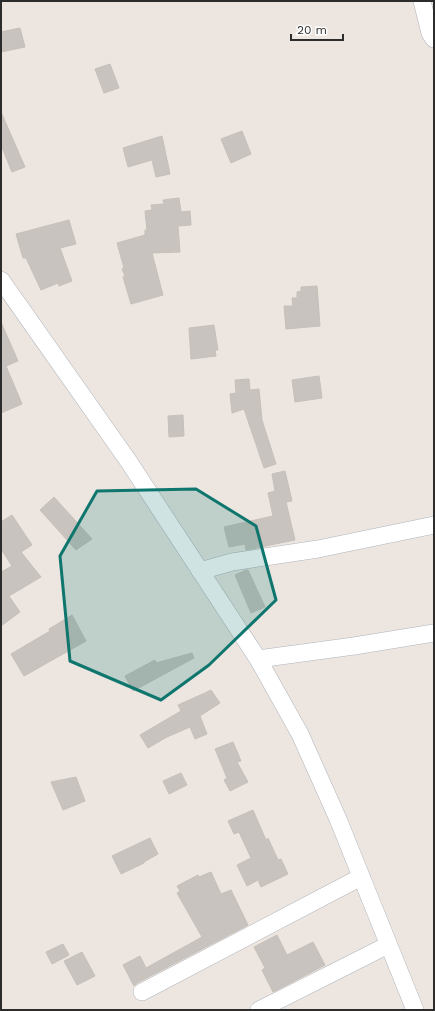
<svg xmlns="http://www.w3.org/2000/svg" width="435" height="1011" viewBox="0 0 435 1011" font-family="'Work Sans',sans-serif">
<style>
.building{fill:#c8c3be;stroke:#c7c0b9}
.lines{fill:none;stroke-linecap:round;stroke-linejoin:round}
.minor-casing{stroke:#b0b4ba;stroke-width:18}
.minor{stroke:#fff;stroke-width:17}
.marked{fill:#0f766e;fill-opacity:0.2;stroke:#0f766e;stroke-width:3;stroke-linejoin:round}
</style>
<rect width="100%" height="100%" fill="#ece5e0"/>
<g class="building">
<path d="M 20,28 L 25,47 L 1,52 L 1,32 Z"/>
<path d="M 110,64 L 119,88 L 104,93 L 95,69 Z"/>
<path d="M 1,112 L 25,167 L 12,172 L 1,145 Z"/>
<path d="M 242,131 L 251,154 L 231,163 L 221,139 Z"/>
<path d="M 162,136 L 170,174 L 156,177 L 152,160 L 128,167 L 123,148 Z"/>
<path d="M 179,198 L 181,212 L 190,211 L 191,225 L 178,226 L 180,252 L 152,253 L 163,295 L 131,304 L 123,277 L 125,276 L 122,269 L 124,268 L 117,243 L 145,235 L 145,230 L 147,230 L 145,211 L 152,210 L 151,205 L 164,204 L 163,200 Z"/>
<path d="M 69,220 L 76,244 L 60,248 L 72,281 L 59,286 L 58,283 L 41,290 L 26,258 L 23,258 L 16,234 Z"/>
<path d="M 317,286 L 320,326 L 286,329 L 284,306 L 293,306 L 292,298 L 297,298 L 297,292 L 301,291 L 301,287 Z"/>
<path d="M 1,322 L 18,361 L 6,366 L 22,404 L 1,413 Z"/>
<path d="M 214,325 L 218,350 L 215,350 L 216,356 L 191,359 L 189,328 Z"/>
<path d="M 319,376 L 322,398 L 295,402 L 292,380 Z"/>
<path d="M 249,379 L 250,390 L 259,389 L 262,420 L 276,464 L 264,468 L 244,409 L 232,413 L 230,394 L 236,393 L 235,380 Z"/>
<path d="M 183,415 L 184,436 L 169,437 L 168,416 Z"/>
<path d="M 285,471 L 292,501 L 286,502 L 295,540 L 246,550 L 245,544 L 229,547 L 224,527 L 273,516 L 268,493 L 275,491 L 272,474 Z"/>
<path d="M 54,497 L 92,539 L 76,550 L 40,510 Z"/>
<path d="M 12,515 L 32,545 L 21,552 L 41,577 L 9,596 L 20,612 L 1,626 L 1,572 L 12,566 L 1,549 L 1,522 Z"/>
<path d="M 246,570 L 248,570 L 265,607 L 251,613 L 235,575 Z"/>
<path d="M 72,615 L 86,641 L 24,676 L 11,654 L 50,631 L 49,629 Z"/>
<path d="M 192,653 L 194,658 L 133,691 L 125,676 L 155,660 L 156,663 Z"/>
<path d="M 211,690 L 220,703 L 200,716 L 207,734 L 195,739 L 190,727 L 167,737 L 148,748 L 140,735 L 181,711 L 178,705 L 205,693 Z"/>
<path d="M 233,742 L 241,761 L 237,762 L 248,782 L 230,791 L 224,780 L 227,778 L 215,749 Z"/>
<path d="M 181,773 L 187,785 L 169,794 L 163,781 Z"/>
<path d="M 76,777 L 85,801 L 63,810 L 51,782 Z"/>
<path d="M 253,810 L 266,840 L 268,838 L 278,860 L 281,859 L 288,874 L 261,887 L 258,880 L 247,886 L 237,865 L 251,858 L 239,832 L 234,834 L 228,821 Z"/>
<path d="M 150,838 L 158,854 L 144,862 L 144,863 L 121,874 L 112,856 Z"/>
<path d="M 211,872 L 221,894 L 231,890 L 248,925 L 137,983 L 134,986 L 123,965 L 140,956 L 146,968 L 202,937 L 177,893 L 180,891 L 177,886 L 198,875 L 199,877 Z"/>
<path d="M 277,935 L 287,955 L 313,942 L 325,965 L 273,992 L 262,970 L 265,968 L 254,947 Z"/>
<path d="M 63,944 L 69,955 L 52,964 L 46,952 Z"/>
<path d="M 82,952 L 95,976 L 77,985 L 64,961 Z"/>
</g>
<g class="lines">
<g class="minor-casing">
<g id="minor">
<path d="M 422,1 L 430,33 L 434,39"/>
<path d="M 1,280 L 129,462 L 258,659 L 300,734 L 338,819 L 415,1010"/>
<path d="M 200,571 L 232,562 L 318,549 L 434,525"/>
<path d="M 258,659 L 354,646 L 434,633"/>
<path d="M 142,992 L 361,877"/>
<path d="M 259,1010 L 388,945"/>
</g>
</g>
<use href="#minor" class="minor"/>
</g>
<path class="marked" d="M 196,489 L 256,526 L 276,600 L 209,665 L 161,700 L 70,661 L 60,556 L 97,491 Z"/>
<rect width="435" height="1011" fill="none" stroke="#2c2c2c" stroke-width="4"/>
<path d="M291 34v6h52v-6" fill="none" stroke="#2c2c2c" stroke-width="2"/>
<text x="297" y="34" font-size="12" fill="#2c2c2c" stroke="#ffffff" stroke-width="3" paint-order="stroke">20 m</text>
</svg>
